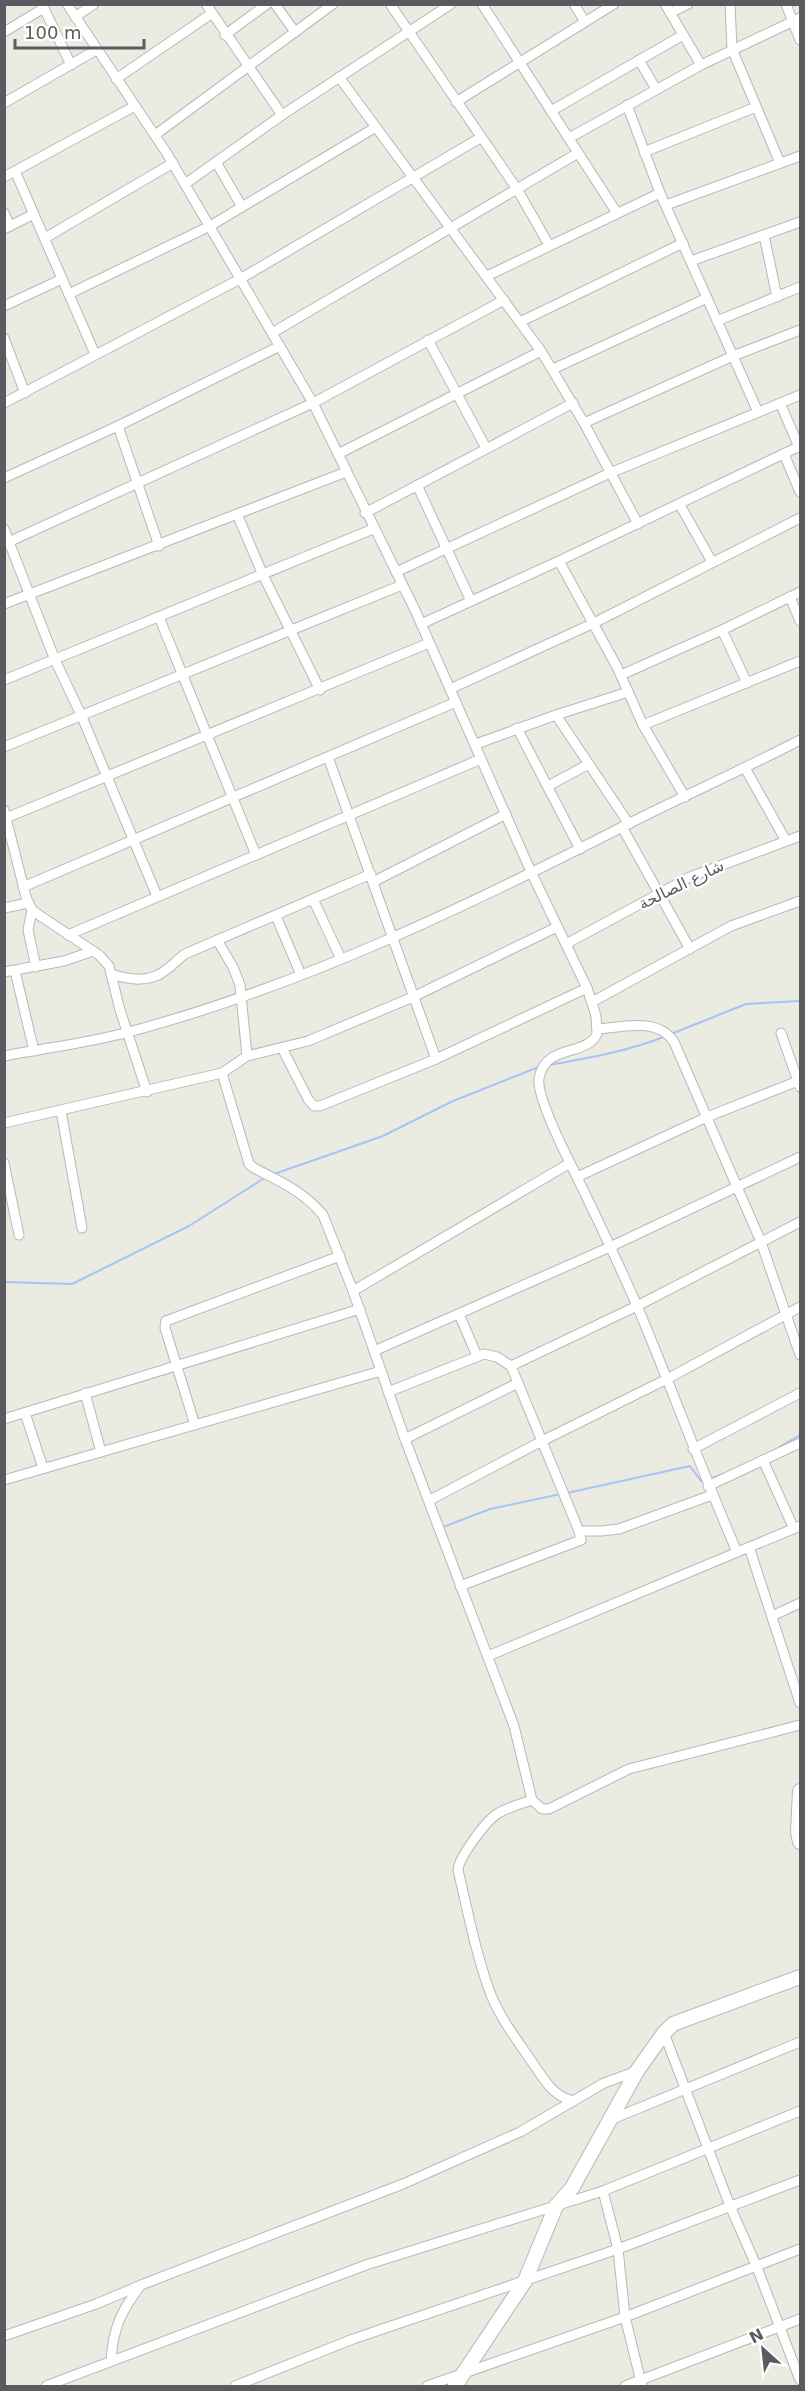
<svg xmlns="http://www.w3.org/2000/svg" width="805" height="2391" viewBox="0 0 805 2391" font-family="'DejaVu Sans','Noto Sans Arabic',sans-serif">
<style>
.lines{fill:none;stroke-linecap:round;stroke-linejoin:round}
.stream{stroke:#a7c4f5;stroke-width:2}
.street-casing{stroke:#b7b8bc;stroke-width:11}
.secondary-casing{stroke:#b7b8be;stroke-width:16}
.street{stroke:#fff;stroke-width:9}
.secondary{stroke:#fff;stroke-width:14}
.labels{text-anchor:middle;stroke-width:4.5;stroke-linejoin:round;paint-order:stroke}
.street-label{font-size:16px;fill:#5a5b60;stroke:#fff}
</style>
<rect width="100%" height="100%" fill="#ebebe1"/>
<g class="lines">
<g class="stream">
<path d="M 671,1034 L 746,1004 L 800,1001"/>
<path d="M 549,1065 C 589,1058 629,1051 666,1036"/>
<path d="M 274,1174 L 383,1136 L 453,1101 L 541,1066"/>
<path d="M 4,1282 L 72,1284 L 189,1226 L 266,1177"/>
<path d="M 769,1453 L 800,1435"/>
<path d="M 709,1479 L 726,1473"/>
<path d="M 567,1493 L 690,1466 L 701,1481 L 703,1480"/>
<path d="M 443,1527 L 490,1509 L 561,1494"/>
</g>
<g class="street-casing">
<g id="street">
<path d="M 42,4 L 71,65"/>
<path d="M 67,4 L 166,152 L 313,403 L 415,610 L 532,874 L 587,988 L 596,1016 L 597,1034 C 586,1057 546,1043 539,1078 C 536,1096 565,1153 574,1171 C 596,1216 618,1262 638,1308 C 672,1389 702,1471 737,1552"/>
<path d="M 206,4 L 282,115"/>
<path d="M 275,4 L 295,32"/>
<path d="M 390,4 L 517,189 L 549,245"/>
<path d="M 482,4 L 617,213"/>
<path d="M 574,4 L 585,22"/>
<path d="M 665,4 L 701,65"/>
<path d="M 730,4 L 732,49 L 780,163"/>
<path d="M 786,4 L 800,40"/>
<path d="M 670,13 L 688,4"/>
<path d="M 75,17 L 94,4"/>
<path d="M 4,32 L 44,8"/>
<path d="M 225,35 L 267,4"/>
<path d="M 639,60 L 656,89"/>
<path d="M 339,77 L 541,351 L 584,423 L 638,524"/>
<path d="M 116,79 L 211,14"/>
<path d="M 456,102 L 614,4"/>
<path d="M 4,103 L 96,50"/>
<path d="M 627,105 L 660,193 L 758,412"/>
<path d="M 551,111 L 683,35"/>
<path d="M 155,135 L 333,4"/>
<path d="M 569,138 L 701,65 L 800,18"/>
<path d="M 644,152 L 756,107"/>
<path d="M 216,162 L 242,207"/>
<path d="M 15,171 L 95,354"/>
<path d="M 4,177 L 135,106"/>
<path d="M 185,184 L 282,115 L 451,4"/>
<path d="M 666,205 L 800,156"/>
<path d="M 4,213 L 10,226"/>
<path d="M 4,229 L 34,214"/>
<path d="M 764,235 L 777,297"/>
<path d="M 45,238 L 173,163"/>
<path d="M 691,261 L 800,222"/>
<path d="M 487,276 L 660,193"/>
<path d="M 69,294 L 210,226 L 376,127"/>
<path d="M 4,306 L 62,279"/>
<path d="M 717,321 L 800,287"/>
<path d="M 520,322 L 683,243"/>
<path d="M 272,333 L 578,153"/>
<path d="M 4,338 L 25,393"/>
<path d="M 428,340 L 486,448"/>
<path d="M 553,369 L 707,298"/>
<path d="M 4,403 L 240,279 L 480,138"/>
<path d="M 780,403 L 799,447"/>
<path d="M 584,423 L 733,356 L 800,330"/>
<path d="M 118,426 L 159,546"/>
<path d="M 338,454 L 541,351"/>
<path d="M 784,454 L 800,492"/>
<path d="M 4,478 L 118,426 L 280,346"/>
<path d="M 417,485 L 471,601"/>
<path d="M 680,505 L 712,562"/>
<path d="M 365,513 L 573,403"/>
<path d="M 237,514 L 263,575 L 320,690"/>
<path d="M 4,529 L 55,660 L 82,717 L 157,896"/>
<path d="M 4,544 L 313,403 L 504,300"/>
<path d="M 559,561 L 617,667 L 643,725 L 685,797"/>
<path d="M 396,572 L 610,473 L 800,395"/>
<path d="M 790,597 L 800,621"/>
<path d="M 4,604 L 346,472"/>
<path d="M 159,617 L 256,855"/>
<path d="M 421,624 L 559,561 L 800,446"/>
<path d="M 621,675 L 722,630"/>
<path d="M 4,680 L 373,529"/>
<path d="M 747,683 L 722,630 L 800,592"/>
<path d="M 450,689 L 594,623 L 800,518"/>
<path d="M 556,715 L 629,824"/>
<path d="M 643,725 L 800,661"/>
<path d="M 517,728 L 580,849"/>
<path d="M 476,744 L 556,715 L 628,692"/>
<path d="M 4,747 L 402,585"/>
<path d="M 328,757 L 436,1059"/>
<path d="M 745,768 L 786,841"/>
<path d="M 548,786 L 589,764"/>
<path d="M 4,810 L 26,897 L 32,910 L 39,915 L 99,955 L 109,966 L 120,1010 L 147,1092"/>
<path d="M 6,818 L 429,643"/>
<path d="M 622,827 L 690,949"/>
<path d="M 373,882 L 506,814"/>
<path d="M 23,887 L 456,702"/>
<path d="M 313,899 L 341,959"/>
<path d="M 4,908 L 28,903"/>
<path d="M 32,910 L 28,930 L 36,967"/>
<path d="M 276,916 L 301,975"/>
<path d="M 68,935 L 481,759"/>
<path d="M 217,940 L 233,967 L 240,985 L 247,1056"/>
<path d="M 566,944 L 690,877 L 800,836"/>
<path d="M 15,971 L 34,1051"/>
<path d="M 4,972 L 64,961 L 93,951"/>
<path d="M 111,974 C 130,980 150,983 166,970 C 173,965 178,959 185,954 L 371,874"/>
<path d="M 592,1002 L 731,926 L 800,901"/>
<path d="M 598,1029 C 623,1027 658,1017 674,1042 L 761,1242 L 800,1355"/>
<path d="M 781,1033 L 800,1087"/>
<path d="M 282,1048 L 308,1099 L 314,1106 L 320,1106 L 436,1059 L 587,988"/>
<path d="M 4,1056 C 46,1048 88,1043 129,1032 C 304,985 468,906 630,823 C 686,795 744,769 800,740"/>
<path d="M 222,1073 L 249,1164 L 254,1168 C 281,1182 303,1191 323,1215 L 353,1291"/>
<path d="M 61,1111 L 82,1228"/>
<path d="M 4,1123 L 222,1073 L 247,1056 L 308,1041 L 413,997 L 557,927"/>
<path d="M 4,1163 L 19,1235"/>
<path d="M 570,1163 L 353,1291 L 405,1439 L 514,1726 L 532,1800 L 542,1809 L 549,1809 L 629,1769 L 800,1725"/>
<path d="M 577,1177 L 707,1117 L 798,1081"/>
<path d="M 459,1314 L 477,1356"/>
<path d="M 374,1351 L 610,1247 L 800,1157"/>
<path d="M 388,1392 L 484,1354 L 497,1357 L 511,1366"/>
<path d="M 85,1393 L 101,1452"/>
<path d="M 25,1413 L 43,1468"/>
<path d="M 4,1419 L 360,1309"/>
<path d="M 195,1425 L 165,1328 L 166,1321 L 340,1256"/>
<path d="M 405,1439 L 518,1383"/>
<path d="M 693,1449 L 800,1393"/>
<path d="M 763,1460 L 794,1529"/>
<path d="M 4,1480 L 381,1371"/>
<path d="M 708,1486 L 800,1443"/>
<path d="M 430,1500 L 542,1441 L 667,1379 L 800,1307"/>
<path d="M 579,1531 L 602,1531 L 619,1529 L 712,1495"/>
<path d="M 749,1547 L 800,1703"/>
<path d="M 460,1586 L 581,1540 L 579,1531 L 511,1366 L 637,1306 L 800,1222"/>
<path d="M 772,1616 L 800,1603"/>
<path d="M 488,1656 L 800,1526"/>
<path d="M 532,1800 C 521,1804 508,1807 497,1814 C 486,1821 459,1857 458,1870 C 468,1912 476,1955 491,1995 C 501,2019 517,2040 532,2062 C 544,2079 553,2097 574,2101"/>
<path d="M 664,2033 L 730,2206 L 756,2265 L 800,2380"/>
<path d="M 610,2120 L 800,2042"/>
<path d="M 603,2191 L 618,2249 L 625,2317 L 642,2386"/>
<path d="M 4,2336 L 96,2304 L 139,2286"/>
<path d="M 111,2361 C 113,2328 121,2311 141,2285 L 403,2184 L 520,2132 L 604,2083 L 637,2071"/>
<path d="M 46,2386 L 366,2265 L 603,2191 L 800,2111"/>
<path d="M 235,2386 L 353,2339 L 618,2249 L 800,2180"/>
<path d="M 427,2386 L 625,2317 L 800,2249"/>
<path d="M 625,2386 L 800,2319"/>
</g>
</g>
<g class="secondary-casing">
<g id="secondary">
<path d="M 800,1791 L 798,1832 L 800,1842"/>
<path d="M 455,2386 L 525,2281 L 556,2206 L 572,2188 L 637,2071 L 664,2033 L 673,2024 L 681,2021 L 800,1977"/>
</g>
</g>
<use href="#street" class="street"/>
<use href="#secondary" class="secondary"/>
</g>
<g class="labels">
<g class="street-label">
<text transform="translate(681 884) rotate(-26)" y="6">شارع الصالحة</text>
</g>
</g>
<rect width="805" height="2391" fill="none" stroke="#5a5b60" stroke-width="12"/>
<g transform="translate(763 2349) rotate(333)" stroke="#ffffff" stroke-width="4.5" paint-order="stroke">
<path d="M0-4.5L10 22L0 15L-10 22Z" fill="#5a5b60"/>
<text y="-9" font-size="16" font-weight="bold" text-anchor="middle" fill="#5a5b60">N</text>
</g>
<path d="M15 39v9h129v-9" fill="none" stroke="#5a5b60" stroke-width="3"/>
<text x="24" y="39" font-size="18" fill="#5a5b60" stroke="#ffffff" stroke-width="4.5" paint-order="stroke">100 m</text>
</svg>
